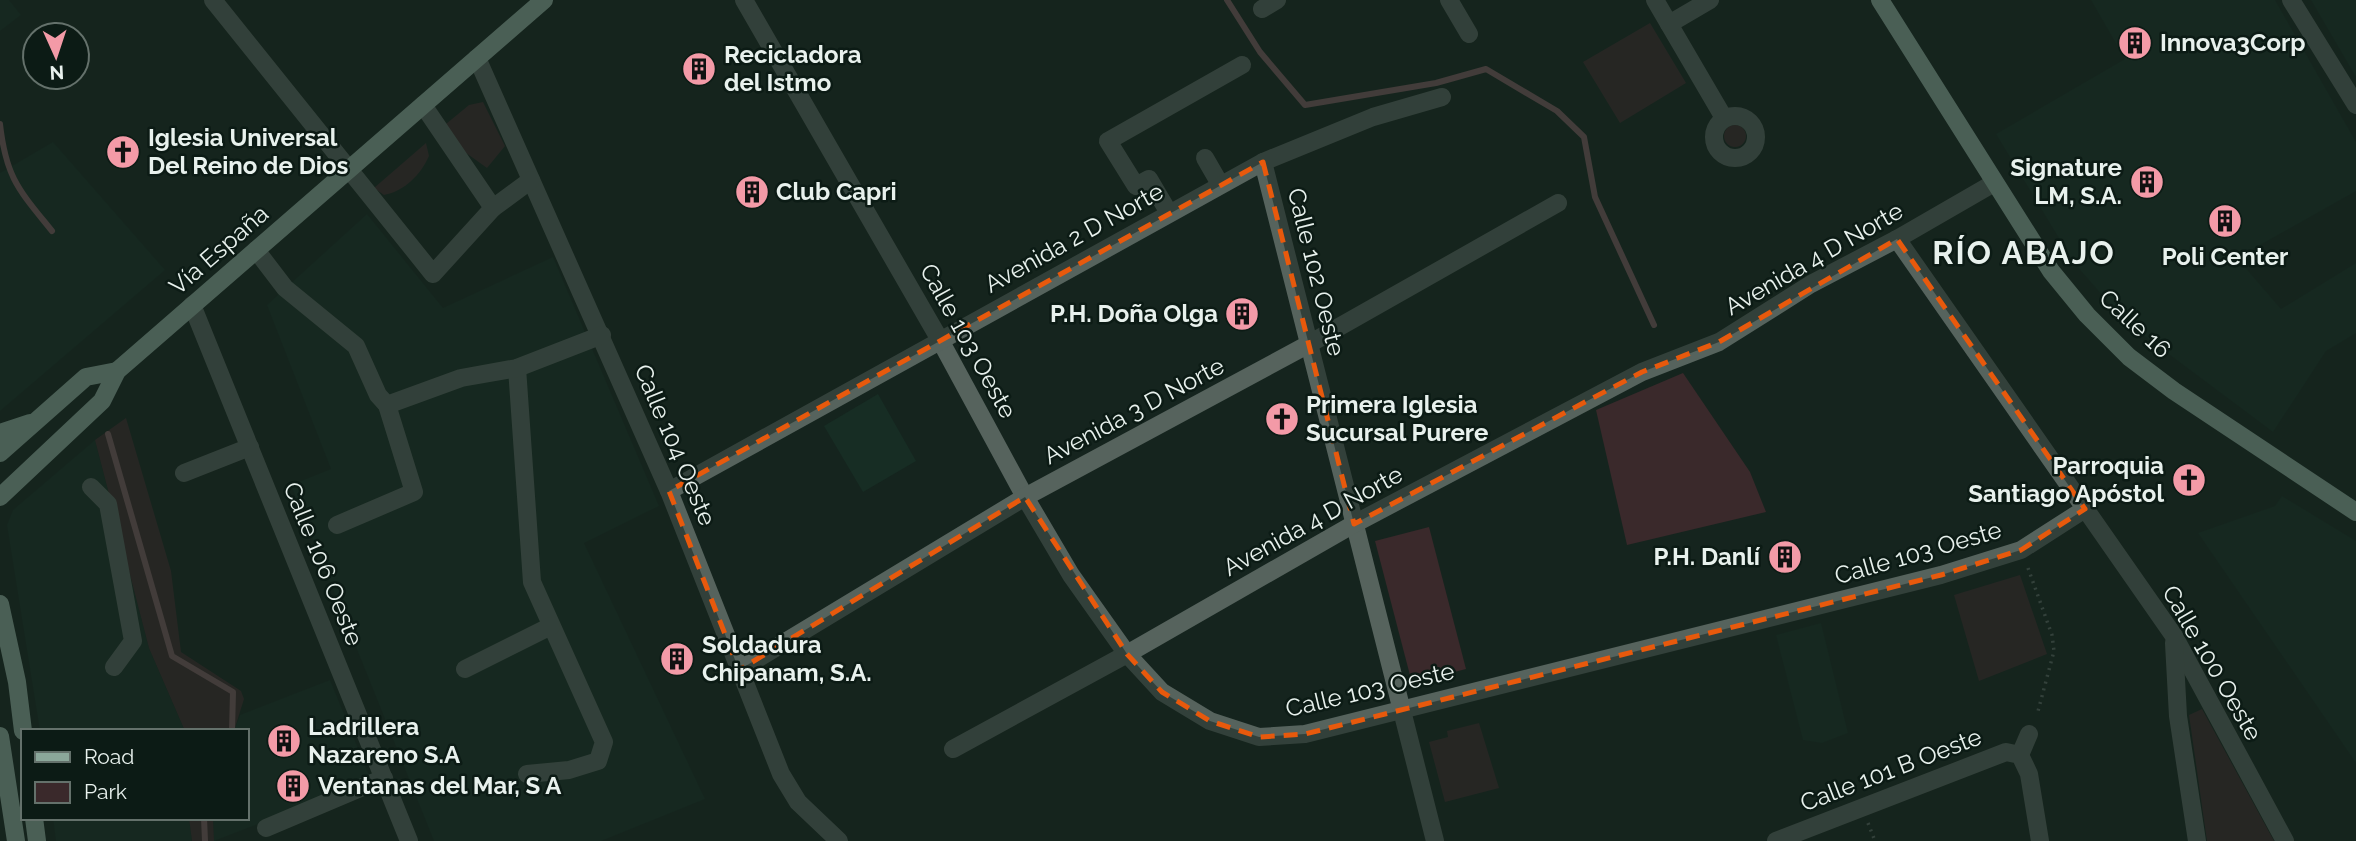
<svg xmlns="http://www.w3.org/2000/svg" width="2356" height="841" viewBox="0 0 2356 841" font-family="Raleway,sans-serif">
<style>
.built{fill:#172d24}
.green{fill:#3a292b}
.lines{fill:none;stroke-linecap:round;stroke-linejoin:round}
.stream{stroke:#78595d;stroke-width:6}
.path{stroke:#57645f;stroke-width:3.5;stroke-dasharray:2 5;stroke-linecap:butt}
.minor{stroke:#56635d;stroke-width:18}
.major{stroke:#8ba79a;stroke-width:18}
.marked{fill:none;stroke:#e8590c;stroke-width:5;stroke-dasharray:14 9;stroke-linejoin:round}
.labels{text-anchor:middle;stroke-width:5;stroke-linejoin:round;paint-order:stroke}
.poi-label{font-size:24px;font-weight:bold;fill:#e8f1ed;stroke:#0c1b15;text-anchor:start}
.street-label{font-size:24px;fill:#e8f1ed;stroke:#0c1b15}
.district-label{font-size:32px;font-weight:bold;letter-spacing:2px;fill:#e8f1ed;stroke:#0c1b15}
</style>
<rect width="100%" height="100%" fill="#15241e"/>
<g class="built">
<path d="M 0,0 L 9,0 L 21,15 L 0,31 Z"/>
<path d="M 2091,0 L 2275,0 L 2356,142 L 2356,191 L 2237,258 L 2281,309 L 2356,263 L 2356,333 L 2326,351 L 2273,432 L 2126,322 L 2074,263 L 1996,134 L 2125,59 Z"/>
<path d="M 2311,0 L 2356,0 L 2356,77 Z"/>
<path d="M 53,142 L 165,270 L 0,411 L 0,173 Z"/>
<path d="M 367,214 L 443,308 L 553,257 L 659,506 L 584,543 L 705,799 L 601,841 L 434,841 L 291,485 L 331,469 L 267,305 Z"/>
<path d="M 878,394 L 916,461 L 863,492 L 824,426 Z"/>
<path d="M 95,440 L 149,648 L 185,731 L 40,731 L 7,525 L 13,510 Z"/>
<path d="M 2282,496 L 2356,541 L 2356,763 L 2198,533 L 2275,506 Z"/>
<path d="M 1821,623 L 1848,733 L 1822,743 L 1803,740 L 1776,635 Z"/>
<path d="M 330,680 L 371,780 L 214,841 L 213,818 L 247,818 L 247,731 L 234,731 L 240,715 Z"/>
<path d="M 53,818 L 189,818 L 192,841 L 56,841 Z"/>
</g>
<g class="green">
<path d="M 1650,23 L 1686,83 L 1620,123 L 1583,62 Z"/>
<path d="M 483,102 L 505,146 L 487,168 L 455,145 L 446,124 L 469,105 Z"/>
<circle cx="1735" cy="136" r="11"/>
<path d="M 426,143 L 429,156 C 421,174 405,191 384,195 L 374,188 Z"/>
<path d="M 1683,373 L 1750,472 L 1766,512 L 1627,545 L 1596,410 Z"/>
<path d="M 126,418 L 171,571 L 181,652 L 241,691 L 244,699 L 234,731 L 185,731 L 149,648 L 95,440 Z"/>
<path d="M 1429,527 L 1466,669 L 1412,683 L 1375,541 Z"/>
<path d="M 2020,575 L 2047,654 L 1979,681 L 1954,595 Z"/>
<path d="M 2202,709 L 2274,841 L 2207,841 L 2189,715 Z"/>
<path d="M 1479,723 L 1499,788 L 1445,802 L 1429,742 L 1448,737 L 1447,731 Z"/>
<path d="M 189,818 L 213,818 L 214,841 L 192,841 Z"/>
</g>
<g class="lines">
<g class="stream">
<path d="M 1227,0 L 1260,52 L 1305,105 L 1436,83 L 1486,69 L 1557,111 L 1584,137 L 1595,197 L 1654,325"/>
<path d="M 0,124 C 6,178 19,190 52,231"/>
<path d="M 108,434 L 172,656 L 233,692 L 232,731"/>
<path d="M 204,818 L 205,841"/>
</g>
<g class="path">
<path d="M 2028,568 L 2052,635 L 2054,651 L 2037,715"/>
<path d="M 1868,823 L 1875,841"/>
</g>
<g class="minor">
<path d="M 213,0 L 433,274 L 493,208 L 423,105"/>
<path d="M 744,0 L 940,340 L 1025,497 L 1071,575 L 1127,654 L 1162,692 L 1210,721 L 1259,737 L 1305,734 L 1941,575 L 2021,550 L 2085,509"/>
<path d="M 1449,0 L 1469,34"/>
<path d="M 1655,0 L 1724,118"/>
<path d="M 2291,0 L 2356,105"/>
<path d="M 1262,9 L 1277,0"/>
<path d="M 1669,24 L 1710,0"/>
<path d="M 477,58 L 669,491 L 781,774 L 798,802 L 839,841"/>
<circle cx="1735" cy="137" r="21"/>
<path d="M 1205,158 L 1220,184"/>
<path d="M 1263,162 L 1435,841"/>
<path d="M 493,208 L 531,180"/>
<path d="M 1169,213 L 1149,179 L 1136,186 L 1108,141 L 1242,65"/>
<path d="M 1897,239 L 2174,636 L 2285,841"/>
<path d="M 256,250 L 285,288 L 356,346 L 378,395 L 387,405"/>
<path d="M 192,305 L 409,841"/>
<path d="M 517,368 L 532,582 L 604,742 L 598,761 L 569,770 L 527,774"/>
<path d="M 184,473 L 250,447"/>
<path d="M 91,487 L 108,504 L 133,641 L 114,667"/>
<path d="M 669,491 L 1263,162 L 1373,117 L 1442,97"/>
<path d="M 337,525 L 414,492 L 387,405 L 461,378 L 517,368 L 602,335"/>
<path d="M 2174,643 L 2178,716 L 2197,841"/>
<path d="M 465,669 L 551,626"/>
<path d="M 739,670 L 1025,497 L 1309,344 L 1558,203"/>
<path d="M 953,749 L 1127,654 L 1354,524 L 1642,372 L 1719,342 L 1811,284 L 1897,239 L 1994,183"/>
<path d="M 2020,755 L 2029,734"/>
<path d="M 266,828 L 384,778"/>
<path d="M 1776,841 L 2006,752 L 2020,755 L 2029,774 L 2040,841"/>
</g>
<g class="major">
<path d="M 1880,0 L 2051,271 L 2087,315 L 2129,357 L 2174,391 L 2356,512"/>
<path d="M 0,433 L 30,423"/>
<path d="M 0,453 L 86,377 L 117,371"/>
<path d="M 0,497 L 102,401 L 117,371 L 544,0"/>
<path d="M 0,604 L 17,682 L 23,731"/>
<path d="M 0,736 L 16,841"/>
<path d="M 34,818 L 37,841"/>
</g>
</g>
<path d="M0 0H2356V841H0ZM 1263,162 L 1354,524 L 1642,372 L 1719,342 L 1897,239 L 2085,509 L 2021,550 L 1941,575 L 1305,734 L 1259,737 L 1210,721 L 1162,692 L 1127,654 L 1025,497 L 739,670 L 669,491 Z" fill="#15241e" fill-opacity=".55" fill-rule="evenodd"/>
<path class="marked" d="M 1263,162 L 1354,524 L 1642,372 L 1719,342 L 1897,239 L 2085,509 L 2021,550 L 1941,575 L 1305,734 L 1259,737 L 1210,721 L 1162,692 L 1127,654 L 1025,497 L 739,670 L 669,491 Z"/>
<defs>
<g id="building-disc" transform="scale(1.75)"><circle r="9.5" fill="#f39aa7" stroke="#0c1b15"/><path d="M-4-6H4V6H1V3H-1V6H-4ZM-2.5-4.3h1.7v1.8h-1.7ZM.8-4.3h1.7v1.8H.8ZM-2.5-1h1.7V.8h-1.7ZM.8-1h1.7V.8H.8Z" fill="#111"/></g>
<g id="church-disc" transform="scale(1.75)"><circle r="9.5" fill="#f39aa7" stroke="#0c1b15"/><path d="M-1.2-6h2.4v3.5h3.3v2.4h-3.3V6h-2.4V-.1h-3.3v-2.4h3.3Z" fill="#111"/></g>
</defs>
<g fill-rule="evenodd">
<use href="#building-disc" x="2135" y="43"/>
<use href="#building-disc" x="699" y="69"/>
<use href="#church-disc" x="123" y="152"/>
<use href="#building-disc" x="2147" y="182"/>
<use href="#building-disc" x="752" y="192"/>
<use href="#building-disc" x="2225" y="221"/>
<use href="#building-disc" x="1242" y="314"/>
<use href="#church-disc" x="1282" y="419"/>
<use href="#church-disc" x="2189" y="480"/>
<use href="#building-disc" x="1785" y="557"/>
<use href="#building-disc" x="677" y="659"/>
<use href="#building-disc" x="284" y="741"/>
<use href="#building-disc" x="293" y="786"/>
</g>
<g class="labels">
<g class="poi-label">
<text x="2160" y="51">Innova3Corp</text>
<text x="724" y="63">Recicladora<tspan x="724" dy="28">del Istmo</tspan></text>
<text x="148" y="146">Iglesia Universal<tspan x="148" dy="28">Del Reino de Dios</tspan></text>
<text x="2122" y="176" text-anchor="end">Signature<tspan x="2122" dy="28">LM, S.A.</tspan></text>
<text x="776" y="200">Club Capri</text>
<text x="2225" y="265" text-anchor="middle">Poli Center</text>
<text x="1218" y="322" text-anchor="end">P.H. Doña Olga</text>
<text x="1306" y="413">Primera Iglesia<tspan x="1306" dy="28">Sucursal Purere</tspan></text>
<text x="2164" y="474" text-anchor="end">Parroquia<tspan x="2164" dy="28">Santiago Apóstol</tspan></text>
<text x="1760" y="565" text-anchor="end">P.H. Danlí</text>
<text x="702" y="653">Soldadura<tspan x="702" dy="28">Chipanam, S.A.</tspan></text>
<text x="308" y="735">Ladrillera<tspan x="308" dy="28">Nazareno S.A</tspan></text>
<text x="318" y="794">Ventanas del Mar, S A</text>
</g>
<g class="street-label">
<text transform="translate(1074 238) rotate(-29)" y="8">Avenida 2 D Norte</text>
<text transform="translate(219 250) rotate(-41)" y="8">Vía España</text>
<text transform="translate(1814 259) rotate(-30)" y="8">Avenida 4 D Norte</text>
<text transform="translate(1316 272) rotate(76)" y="8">Calle 102 Oeste</text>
<text transform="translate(2135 324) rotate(43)" y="8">Calle 16</text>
<text transform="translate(968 341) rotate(61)" y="8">Calle 103 Oeste</text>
<text transform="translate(1134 411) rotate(-28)" y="8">Avenida 3 D Norte</text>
<text transform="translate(675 445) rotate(67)" y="8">Calle 104 Oeste</text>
<text transform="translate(1313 521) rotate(-29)" y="8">Avenida 4 D Norte</text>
<text transform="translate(1918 553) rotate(-16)" y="8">Calle 103 Oeste</text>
<text transform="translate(323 564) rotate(68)" y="8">Calle 106 Oeste</text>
<text transform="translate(2212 663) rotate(60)" y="8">Calle 100 Oeste</text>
<text transform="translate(1370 690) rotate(-13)" y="8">Calle 103 Oeste</text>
<text transform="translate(1891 770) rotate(-21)" y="8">Calle 101 B Oeste</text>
</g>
<g class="district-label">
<text x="2024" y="264">RÍO ABAJO</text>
</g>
</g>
<rect x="21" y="729" width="228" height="91" fill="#0c1b15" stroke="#64716b" stroke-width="2"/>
<rect x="35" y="752" width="35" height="10" fill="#8ba79a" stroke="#64716b" stroke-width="2"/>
<text x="84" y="764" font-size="21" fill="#e8f1ed">Road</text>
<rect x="35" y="782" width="35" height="21" fill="#3a292b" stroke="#64716b" stroke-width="2"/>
<text x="84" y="799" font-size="21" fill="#e8f1ed">Park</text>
<g transform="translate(56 56) rotate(177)"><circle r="33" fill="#0c1b15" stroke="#64716b" stroke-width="2"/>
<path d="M0-5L12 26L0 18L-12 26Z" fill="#f39aa7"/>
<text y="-10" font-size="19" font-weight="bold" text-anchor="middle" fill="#e8f1ed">N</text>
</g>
</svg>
